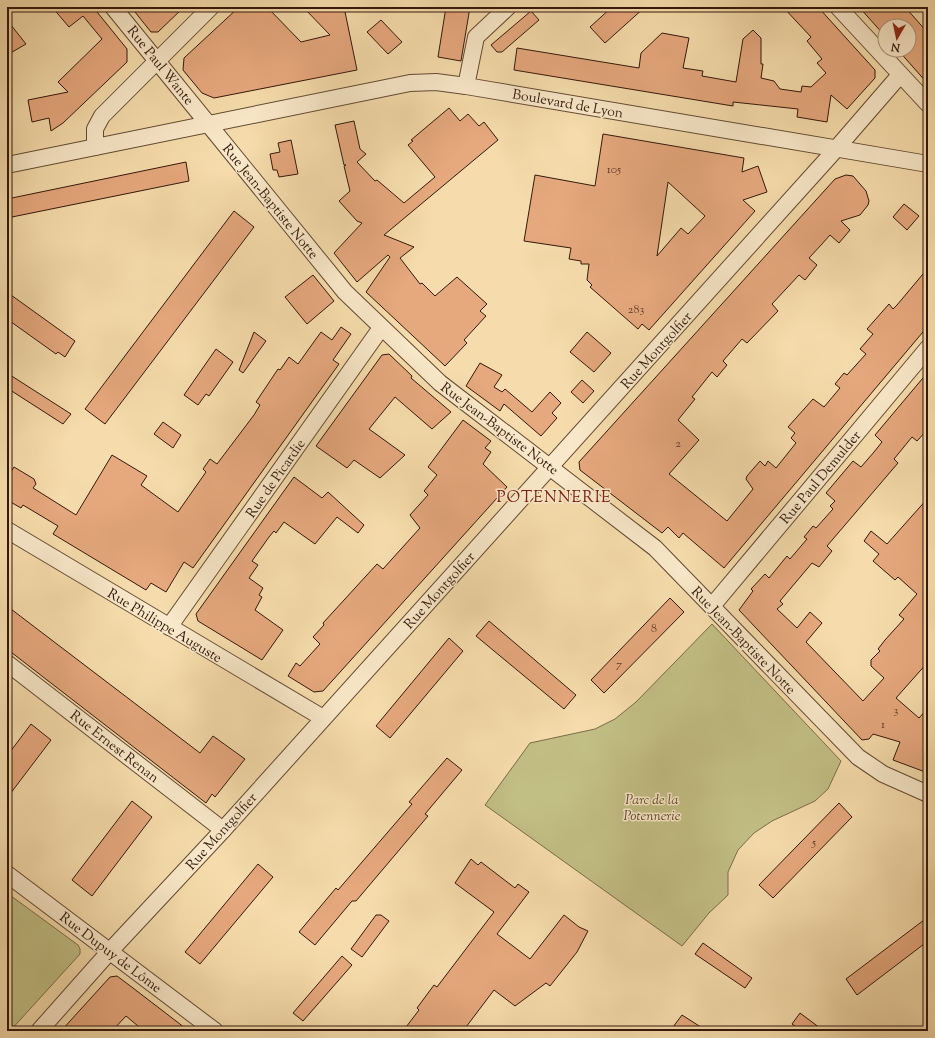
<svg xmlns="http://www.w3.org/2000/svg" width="935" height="1038" viewBox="0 0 935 1038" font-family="'Sorts Mill Goudy',serif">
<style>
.green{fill:#c2bf85;stroke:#7a6c48}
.building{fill:#e6a87d;stroke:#33180b;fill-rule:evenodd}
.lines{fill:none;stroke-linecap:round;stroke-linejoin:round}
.street-casing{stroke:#644933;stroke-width:18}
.street{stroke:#f9e8c9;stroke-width:16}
.labels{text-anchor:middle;stroke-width:3;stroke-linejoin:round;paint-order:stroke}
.number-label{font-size:12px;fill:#603c28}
.street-label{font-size:14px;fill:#33180b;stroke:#f9e8c9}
.park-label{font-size:14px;font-style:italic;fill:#5e4a30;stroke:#f9e8c9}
.quarter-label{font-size:16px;letter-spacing:1px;fill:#7a1f14;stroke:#f9e8c9}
</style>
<rect width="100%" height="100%" fill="#f6dcac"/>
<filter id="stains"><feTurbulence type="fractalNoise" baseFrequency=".005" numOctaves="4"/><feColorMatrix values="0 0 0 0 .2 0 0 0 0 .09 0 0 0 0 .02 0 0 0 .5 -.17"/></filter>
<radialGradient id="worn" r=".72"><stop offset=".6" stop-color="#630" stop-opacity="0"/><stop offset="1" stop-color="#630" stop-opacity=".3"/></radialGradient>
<g class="green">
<path d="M 712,624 L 841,761 L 828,789 L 815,801 L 772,821 L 754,833 L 738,850 L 728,872 L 728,895 L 709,913 L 682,946 L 485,805 L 530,743 L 595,729 L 615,719 L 636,702 Z"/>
<path d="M 7,893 L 78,945 L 80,949 L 80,954 L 10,1031 L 7,1031 Z"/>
</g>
<g class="building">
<path d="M 52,7 L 93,7 L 127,49 L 127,62 L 63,123 L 51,131 L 49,118 L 32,122 L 28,100 L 68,92 L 58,82 L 102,39 L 83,16 L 69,27 Z"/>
<path d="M 131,7 L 184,7 L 158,32 L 151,32 Z"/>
<path d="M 239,7 L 267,7 L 301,42 L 330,35 L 303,7 L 344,7 L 357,70 L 214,98 L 202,93 L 183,70 L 184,58 Z"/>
<path d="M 446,7 L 470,7 L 461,61 L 438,57 Z"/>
<path d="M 612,7 L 645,7 L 605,43 L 590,27 Z"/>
<path d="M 783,7 L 818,7 L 875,70 L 875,78 L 847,109 L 831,95 L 827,122 L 797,117 L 798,109 L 733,102 L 733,106 L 514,70 L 517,48 L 639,68 L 641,53 L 662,33 L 689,38 L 683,68 L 703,71 L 702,76 L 736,82 L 743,39 L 753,30 L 761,38 L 761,64 L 763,64 L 761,78 L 774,81 L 780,89 L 801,92 L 802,86 L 811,87 L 826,73 L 817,63 L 822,59 L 807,41 L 811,37 Z"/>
<path d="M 859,7 L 905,7 L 928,33 L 928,84 L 898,50 L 909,50 L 909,26 L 885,26 L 885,36 Z"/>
<path d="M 531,11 L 539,20 L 502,52 L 497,52 L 491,45 Z"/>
<path d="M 7,20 L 26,44 L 7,55 Z"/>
<path d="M 381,20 L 402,42 L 388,54 L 367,32 Z"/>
<path d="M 449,108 L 460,121 L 468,114 L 479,126 L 484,122 L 498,140 L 384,235 L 414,247 L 400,258 L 420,284 L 422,283 L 435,296 L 457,277 L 487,304 L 480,311 L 486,316 L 464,340 L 467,343 L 445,366 L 366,292 L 390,257 L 388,255 L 357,282 L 334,253 L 362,223 L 357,221 L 339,201 L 350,191 L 344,166 L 346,165 L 344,165 L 335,125 L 354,121 L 360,149 L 366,154 L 357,162 L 375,181 L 377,180 L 404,203 L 435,177 L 408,145 L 413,141 L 411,140 Z"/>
<path d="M 603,134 L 744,158 L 742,172 L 758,166 L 767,192 L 743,200 L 755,211 L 649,330 L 642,324 L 638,329 L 590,287 L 592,285 L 587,280 L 589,264 L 581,264 L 581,261 L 569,259 L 571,248 L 524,241 L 535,175 L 595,186 ZM 668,182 L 705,216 L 688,234 L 681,228 L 657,256 Z"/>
<path d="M 291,140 L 298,174 L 279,177 L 277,170 L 273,170 L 270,154 L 280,152 L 278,143 Z"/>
<path d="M 186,162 L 189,181 L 7,218 L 7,199 Z"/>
<path d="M 846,175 L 853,176 L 866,191 L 869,201 L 868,205 L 860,215 L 841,221 L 850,230 L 839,243 L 830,235 L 822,244 L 809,258 L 817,265 L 805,280 L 799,275 L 772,304 L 778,311 L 747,343 L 742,339 L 723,361 L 727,365 L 717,377 L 712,372 L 692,397 L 695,399 L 678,420 L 699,440 L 669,474 L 727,521 L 753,489 L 746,479 L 747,476 L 760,461 L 765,466 L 768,461 L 776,468 L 796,443 L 791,438 L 795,433 L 788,427 L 813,399 L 824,407 L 840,388 L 835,384 L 844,373 L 847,375 L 866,354 L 860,349 L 873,334 L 867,329 L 889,304 L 893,309 L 897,305 L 928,268 L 928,326 L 724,568 L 683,533 L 679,538 L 668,527 L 662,533 L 580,470 L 579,462 L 835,179 Z"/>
<path d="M 904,204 L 919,216 L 907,230 L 893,217 Z"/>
<path d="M 234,211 L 254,227 L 105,424 L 85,409 Z"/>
<path d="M 313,275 L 334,301 L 307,324 L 285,297 Z"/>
<path d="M 11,295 L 75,341 L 65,357 L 58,352 L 56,354 L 7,319 L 7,303 Z"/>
<path d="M 341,327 L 351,334 L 333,360 L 339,364 L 193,568 L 184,562 L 166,592 L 151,583 L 146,590 L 53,534 L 58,526 L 23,505 L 21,508 L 7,500 L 7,478 L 14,467 L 34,479 L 36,484 L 33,488 L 76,515 L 112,455 L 147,476 L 141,485 L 178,512 L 206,472 L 203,469 L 210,459 L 217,464 L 254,415 L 260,405 L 256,402 L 278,369 L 280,370 L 289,357 L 298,364 L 321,332 L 332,340 Z"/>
<path d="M 254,332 L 266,341 L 243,373 L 239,370 Z"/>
<path d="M 587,332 L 611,353 L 594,372 L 570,352 Z"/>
<path d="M 216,349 L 233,362 L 209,396 L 206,394 L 198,405 L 184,395 Z"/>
<path d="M 389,354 L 412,376 L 411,378 L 451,412 L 432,429 L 395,397 L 369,429 L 405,455 L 380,478 L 354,460 L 347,468 L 316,446 L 382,355 Z"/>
<path d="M 480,363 L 502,375 L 494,387 L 502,392 L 505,389 L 532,412 L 550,392 L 561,403 L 552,413 L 557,418 L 541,436 L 504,404 L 500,411 L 466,386 Z"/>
<path d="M 928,372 L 928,429 L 917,441 L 912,437 L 894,459 L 898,463 L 827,546 L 832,551 L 819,567 L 812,563 L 780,601 L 783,604 L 777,609 L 797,628 L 810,612 L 822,623 L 806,642 L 863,701 L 884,678 L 871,666 L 871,660 L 880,651 L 878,649 L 885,640 L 904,619 L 899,615 L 917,594 L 898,577 L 895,580 L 873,561 L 879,554 L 864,541 L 871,531 L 887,544 L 928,498 L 928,662 L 896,698 L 919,718 L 928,708 L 928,773 L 893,760 L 900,742 L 873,734 L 869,739 L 862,740 L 739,610 L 753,591 L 751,589 L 765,574 L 769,578 L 787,556 L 790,559 L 807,539 L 804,537 L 813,526 L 816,528 L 833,509 L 830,506 L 835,501 L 826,493 L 853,461 L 861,467 L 874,452 L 882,442 L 875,435 Z"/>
<path d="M 7,373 L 71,414 L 63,424 L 7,388 Z"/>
<path d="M 582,380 L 594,391 L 583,403 L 571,392 Z"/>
<path d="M 463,420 L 491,441 L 485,448 L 491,452 L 483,464 L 507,487 L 323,691 L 314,692 L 288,676 L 296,663 L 300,666 L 320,644 L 313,637 L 324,625 L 323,623 L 377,564 L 383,569 L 420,528 L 410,515 L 428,495 L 424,491 L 437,475 L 428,467 Z"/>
<path d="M 163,422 L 181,435 L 173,448 L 154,434 Z"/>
<path d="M 294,477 L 322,498 L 328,492 L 364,525 L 358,533 L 337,517 L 315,544 L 284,522 L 276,533 L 274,531 L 269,537 L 252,561 L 258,565 L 249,578 L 263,588 L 259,595 L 262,597 L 255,610 L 283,630 L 262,660 L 198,621 L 196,614 Z"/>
<path d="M 670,598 L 684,612 L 604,693 L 591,680 Z"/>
<path d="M 7,606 L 200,753 L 213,736 L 245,759 L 215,797 L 212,794 L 206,803 L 7,649 Z"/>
<path d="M 489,621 L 576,695 L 564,709 L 476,636 Z"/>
<path d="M 449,638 L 463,651 L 390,738 L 376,726 Z"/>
<path d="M 31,724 L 51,740 L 7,798 L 7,756 Z"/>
<path d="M 447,758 L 462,770 L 425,814 L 428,816 L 356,901 L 352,901 L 315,945 L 299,932 L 336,888 L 338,890 L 412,804 L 409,802 Z"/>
<path d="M 132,801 L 152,817 L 92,896 L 72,880 Z"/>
<path d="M 839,803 L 852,817 L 773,898 L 759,885 Z"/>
<path d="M 471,859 L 478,865 L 481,862 L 515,888 L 518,884 L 529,892 L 497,934 L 530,959 L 564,915 L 579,927 L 588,931 L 577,952 L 550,986 L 546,983 L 515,1006 L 494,990 L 463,1031 L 403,1031 L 419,1010 L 417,1008 L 434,985 L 437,987 L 494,912 L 455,883 Z"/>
<path d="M 258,864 L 273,877 L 200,964 L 185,952 Z"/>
<path d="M 376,915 L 381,915 L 389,921 L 362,957 L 351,949 Z"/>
<path d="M 928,917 L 928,941 L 857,995 L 846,979 Z"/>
<path d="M 703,943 L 752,978 L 745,988 L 695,954 Z"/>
<path d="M 342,956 L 352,965 L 303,1021 L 293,1013 Z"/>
<path d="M 117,976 L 133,988 L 189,1031 L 144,1031 L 126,1016 L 112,1031 L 61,1031 L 110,977 Z"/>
<path d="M 800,1013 L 824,1031 L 802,1031 L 792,1024 Z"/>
<path d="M 682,1015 L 707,1031 L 670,1031 Z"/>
</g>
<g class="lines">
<g class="street-casing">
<g id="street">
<path d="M 113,7 L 345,292 L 440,383 L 655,548 L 858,757 L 883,774 L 928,794"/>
<path d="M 838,7 L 928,104"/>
<path d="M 466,86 L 476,37 L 508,7"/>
<path d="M 95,147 L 95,129 L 102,116 L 211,7"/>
<path d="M 7,165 L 410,83 L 436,82 L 466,86 L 928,164"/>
<path d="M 7,530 L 323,718"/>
<path d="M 712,606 L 928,348"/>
<path d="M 169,627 L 381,328"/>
<path d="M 7,663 L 223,830"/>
<path d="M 7,874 L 215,1031"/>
<path d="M 39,1031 L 110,951 L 223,830 L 829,157 L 900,75"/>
</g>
</g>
<use href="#street" class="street"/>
</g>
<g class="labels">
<g class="number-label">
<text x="614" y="173">105</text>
<text x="636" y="313">283</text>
<text x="678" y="447">2</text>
<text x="654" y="632">8</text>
<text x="619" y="668">7</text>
<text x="896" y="714">3</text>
<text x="883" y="728">1</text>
<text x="814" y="846">5</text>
</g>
<g class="street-label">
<text transform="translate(161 65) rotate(51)" y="5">Rue Paul Wante</text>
<text transform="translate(568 103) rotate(10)" y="5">Boulevard de Lyon</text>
<text transform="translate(271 201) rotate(51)" y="5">Rue Jean-Baptiste Notte</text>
<text transform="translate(656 350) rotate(-48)" y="5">Rue Montgolfier</text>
<text transform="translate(500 428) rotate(37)" y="5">Rue Jean-Baptiste Notte</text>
<text transform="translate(820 477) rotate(-50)" y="5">Rue Paul Demulder</text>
<text transform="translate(275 478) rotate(-55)" y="5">Rue de Picardie</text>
<text transform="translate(439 590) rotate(-48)" y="5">Rue Montgolfier</text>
<text transform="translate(165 625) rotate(31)" y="5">Rue Philippe Auguste</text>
<text transform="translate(744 640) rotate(46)" y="5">Rue Jean-Baptiste Notte</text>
<text transform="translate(115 746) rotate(38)" y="5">Rue Ernest Renan</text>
<text transform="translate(221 831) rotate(-48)" y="5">Rue Montgolfier</text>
<text transform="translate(111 952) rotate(37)" y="5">Rue Dupuy de Lôme</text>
</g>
<g class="park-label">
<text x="652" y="804">Parc de la<tspan x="652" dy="16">Potennerie</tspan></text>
</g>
<g class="quarter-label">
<text x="554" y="502">POTENNERIE</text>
</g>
</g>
<rect width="935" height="1038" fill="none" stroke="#f6dcac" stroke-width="24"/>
<rect x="8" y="8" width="919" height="1022" fill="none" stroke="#33180b" stroke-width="2"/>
<rect x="12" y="12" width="911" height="1014" fill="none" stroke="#33180b"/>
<g transform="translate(897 38) rotate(189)"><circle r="19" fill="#f9e8c9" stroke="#aa957d"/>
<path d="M0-3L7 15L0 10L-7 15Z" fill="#8f2418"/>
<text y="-6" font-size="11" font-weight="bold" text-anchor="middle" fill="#33180b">N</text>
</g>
<rect width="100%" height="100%" filter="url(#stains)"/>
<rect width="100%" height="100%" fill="url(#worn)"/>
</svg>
